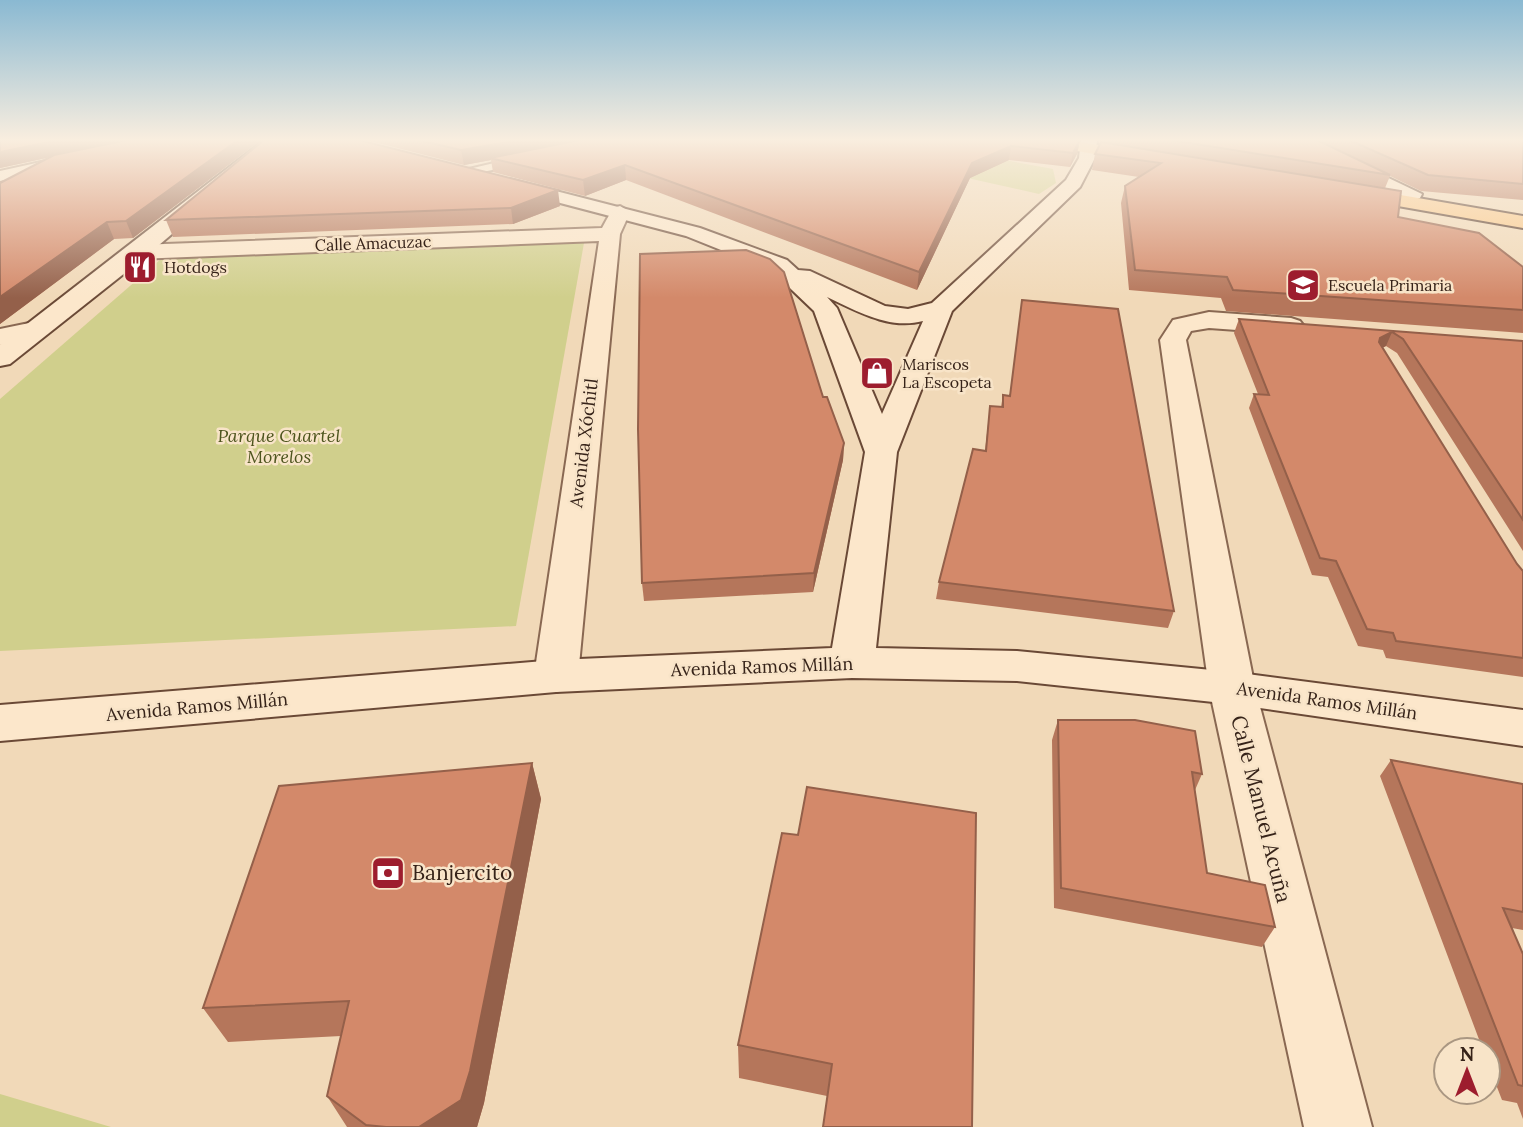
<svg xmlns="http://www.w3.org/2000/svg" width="1523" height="1127" viewBox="0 0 1523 1127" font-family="Lora,serif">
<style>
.green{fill:#d0cf8c}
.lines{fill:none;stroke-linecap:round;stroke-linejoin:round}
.lane-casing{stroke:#896852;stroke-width:4}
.street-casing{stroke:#896852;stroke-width:4}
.secondary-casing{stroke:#6a4936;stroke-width:4}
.primary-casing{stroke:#553727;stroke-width:4}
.lane{fill:#fce7cb;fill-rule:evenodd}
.street{fill:#fce7cb;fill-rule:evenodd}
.secondary{fill:#fce7cb;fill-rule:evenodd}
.primary{fill:#fac98a;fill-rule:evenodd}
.wall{fill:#b5765b}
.shaded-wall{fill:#94604a}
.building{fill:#d3896a;stroke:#94604a;stroke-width:2}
.labels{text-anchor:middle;stroke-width:5;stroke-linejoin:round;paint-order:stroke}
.far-street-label{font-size:16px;fill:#362319;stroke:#f8e4c8}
.far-poi-label{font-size:16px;fill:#362319;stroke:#f8e4c8;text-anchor:start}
.park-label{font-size:18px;font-style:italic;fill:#4d541d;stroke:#f8e4c8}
.street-label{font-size:18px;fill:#362319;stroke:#f8e4c8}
.near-street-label{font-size:21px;fill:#362319;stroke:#f8e4c8}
.near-poi-label{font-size:21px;fill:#362319;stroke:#f8e4c8;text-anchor:start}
</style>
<rect width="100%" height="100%" fill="#f1d9b8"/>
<g class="green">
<path d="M 861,140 L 896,140 L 1053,169 L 1056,183 L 1039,194 L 882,159 Z"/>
<path d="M 584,243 L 516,626 L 0,651 L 0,399 L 161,259 Z"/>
<path d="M 0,1094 L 111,1127 L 0,1127 Z"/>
</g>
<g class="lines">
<g class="lane-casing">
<path id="lane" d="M 528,155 L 534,159 L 532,162 L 462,176 L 456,172 Z"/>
</g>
<g class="street-casing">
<g id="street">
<path d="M 140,140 L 168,140 L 160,145 L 0,181 L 0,171 Z"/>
<path d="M 620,206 L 630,212 L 620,234 L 578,676 L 572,687 L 556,692 L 540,687 L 534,676 L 599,241 L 137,259 L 126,252 L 137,245 L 602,228 L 613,208 Z"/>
<path d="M 1209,312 L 1291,318 L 1300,321 L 1304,326 L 1300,331 L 1291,334 L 1209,328 L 1191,331 L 1186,340 L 1255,688 L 1372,1127 L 1304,1127 L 1209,688 L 1160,340 L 1173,320 Z"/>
<path d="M 34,322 L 43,324 L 47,330 L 43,336 L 0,345 L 0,329 Z"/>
</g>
</g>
<g class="secondary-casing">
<g id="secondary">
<path d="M 264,140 L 282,140 L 145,257 L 10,364 L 0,366 L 0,345 Z"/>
<path d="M 1081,140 L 1097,140 L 1095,158 L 1080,187 L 952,311 L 897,452 L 876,648 L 1017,651 L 1232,672 L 1523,710 L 1523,746 L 1232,704 L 1017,681 L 852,678 L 556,692 L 0,741 L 0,705 L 556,660 L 832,648 L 865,452 L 814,311 L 771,270 L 686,236 L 503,188 L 500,184 L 509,179 L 700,228 L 787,260 L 798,270 L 810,271 L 885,306 L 908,309 L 932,303 L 1066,180 L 1079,158 ZM 827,297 C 857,311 889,330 923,321 L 882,414 L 837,308 Z"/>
<path d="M 1289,140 L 1309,140 L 1422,194 L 1420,198 L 1406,198 Z"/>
</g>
</g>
<g class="primary-casing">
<g id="primary">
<path d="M 1034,140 L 1069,140 L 1147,153 L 1155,158 L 1147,163 L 1042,145 Z"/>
<path d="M 1348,186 L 1523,216 L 1523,228 L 1341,196 L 1339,192 L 1341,188 Z"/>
</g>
</g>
<use href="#lane" class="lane"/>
<use href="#street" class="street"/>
<use href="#secondary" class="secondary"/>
<use href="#primary" class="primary"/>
</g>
<g class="wall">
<path d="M 0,140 L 261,140 L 133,238 L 114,239 L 0,324 L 0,183 L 51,157 L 0,168 Z"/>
<path d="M 366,140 L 1080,140 L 1077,154 L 1070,167 L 1009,160 L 970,178 L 917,290 L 626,180 L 585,196 L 493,172 L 491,160 L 464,165 Z"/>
<path d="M 1098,140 L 1523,140 L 1523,200 L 1421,191 L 1390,176 L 1385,188 L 1398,217 L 1523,267 L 1523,333 L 1226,311 L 1221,298 L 1129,290 L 1121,203 L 1125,186 L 1139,177 L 1092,170 L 1095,154 L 1101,143 Z"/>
<path d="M 560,206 L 513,224 L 173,237 L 166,220 Z"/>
<path d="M 1022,300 L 1174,611 L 1168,628 L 936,599 L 939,582 L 985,451 L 990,406 L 1001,407 L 1003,395 L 1010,396 Z"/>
<path d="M 1239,319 L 1523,341 L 1523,551 L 1397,353 L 1386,346 L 1382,348 L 1517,564 L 1523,571 L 1523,677 L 1386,658 L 1383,650 L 1358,646 L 1328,577 L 1312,575 L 1249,408 L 1254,394 L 1258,394 L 1234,333 Z"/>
<path d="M 844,443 L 843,460 L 813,592 L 644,601 L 642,583 Z"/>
<path d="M 1058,720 L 1202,774 L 1195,790 L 1207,873 L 1275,927 L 1262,947 L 1054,908 L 1052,740 Z"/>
<path d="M 1391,760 L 1523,784 L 1523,930 L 1512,928 L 1523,954 L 1523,1119 L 1517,1103 L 1502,1100 L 1488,1064 L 1488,1050 L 1483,1050 L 1380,776 Z"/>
<path d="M 532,763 L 541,799 L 484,1103 L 477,1127 L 347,1127 L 327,1096 L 341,1036 L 228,1042 L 203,1008 Z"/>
<path d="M 976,813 L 827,1096 L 739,1078 L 738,1045 L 798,835 Z"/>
</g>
<g class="shaded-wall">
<path d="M 59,140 L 129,140 L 0,168 L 0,152 Z"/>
<path d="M 238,140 L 261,140 L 133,238 L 126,221 Z"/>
<path d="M 521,140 L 598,140 L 490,158 L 491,160 L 464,165 L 461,150 Z"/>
<path d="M 1080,140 L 1077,154 L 1070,167 L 1073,153 Z"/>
<path d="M 1011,146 L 1009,160 L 970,178 L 917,290 L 919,272 L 972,163 Z"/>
<path d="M 625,165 L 626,180 L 585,196 L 583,180 Z"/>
<path d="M 558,190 L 560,206 L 513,224 L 511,208 Z"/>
<path d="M 107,222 L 114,239 L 0,324 L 0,297 Z"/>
<path d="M 1392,332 L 1386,346 L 1374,352 L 1380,338 Z"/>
<path d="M 844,443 L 843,460 L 813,592 L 814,573 Z"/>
<path d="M 532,763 L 541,799 L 484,1103 L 477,1127 L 419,1127 Z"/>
</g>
<g class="building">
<path d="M 0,140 L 59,140 L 0,152 Z"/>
<path d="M 127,140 L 238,140 L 126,221 L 107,222 L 0,297 L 0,183 L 54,155 Z"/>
<path d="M 264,140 L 359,140 L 558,190 L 511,208 L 166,220 Z"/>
<path d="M 418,140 L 521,140 L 461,150 Z"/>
<path d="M 579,140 L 1080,140 L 1073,153 L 1011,146 L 972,163 L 919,272 L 625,165 L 583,180 L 490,158 Z"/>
<path d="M 1171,140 L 1317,140 L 1390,175 Z"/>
<path d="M 1349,140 L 1523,140 L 1523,184 L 1428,175 Z"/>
<path d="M 1101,142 L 1401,191 L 1398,217 L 1479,233 L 1523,267 L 1523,310 L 1233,290 L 1227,277 L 1135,270 L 1125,186 L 1161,163 L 1095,154 Z"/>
<path d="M 746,250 L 770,259 L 784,272 L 823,397 L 827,397 L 844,443 L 814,573 L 642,583 L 638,429 L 640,254 Z"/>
<path d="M 1022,300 L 1118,309 L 1174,611 L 939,582 L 973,449 L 986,451 L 990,406 L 1003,407 L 1003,395 L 1010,396 Z"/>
<path d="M 1239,319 L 1523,341 L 1523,520 L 1403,339 L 1392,332 L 1380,338 L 1379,342 L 1517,564 L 1523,571 L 1523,658 L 1396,641 L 1393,633 L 1367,629 L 1336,561 L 1320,558 L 1254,394 L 1269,395 Z"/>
<path d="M 1058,720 L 1135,720 L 1195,731 L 1202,774 L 1192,772 L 1207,873 L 1265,885 L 1275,927 L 1061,888 Z"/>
<path d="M 1391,760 L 1523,784 L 1523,912 L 1503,908 L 1523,954 L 1523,1086 L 1518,1085 Z"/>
<path d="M 532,763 L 470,1071 L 461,1100 L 419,1127 L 386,1127 L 366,1125 L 327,1096 L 349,1001 L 203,1008 L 279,786 Z"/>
<path d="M 807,787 L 976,813 L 972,1127 L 823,1127 L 832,1064 L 738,1045 L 782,833 L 798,835 Z"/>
</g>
<linearGradient id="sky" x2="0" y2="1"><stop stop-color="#8ab9d2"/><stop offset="0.47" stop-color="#f9eedf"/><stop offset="1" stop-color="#f9eedf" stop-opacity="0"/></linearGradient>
<rect width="1523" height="298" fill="url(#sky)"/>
<defs>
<g id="restaurant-square" transform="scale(1.75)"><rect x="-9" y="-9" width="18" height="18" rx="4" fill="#9d1d2e" stroke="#f8e4c8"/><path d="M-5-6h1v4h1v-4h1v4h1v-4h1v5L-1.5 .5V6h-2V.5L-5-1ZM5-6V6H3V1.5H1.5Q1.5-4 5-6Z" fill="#fff"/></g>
<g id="school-square" transform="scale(1.75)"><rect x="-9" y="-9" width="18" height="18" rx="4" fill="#9d1d2e" stroke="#f8e4c8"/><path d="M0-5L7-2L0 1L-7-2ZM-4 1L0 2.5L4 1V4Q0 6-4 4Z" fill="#fff"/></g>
<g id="shop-square" transform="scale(1.75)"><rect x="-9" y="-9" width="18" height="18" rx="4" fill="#9d1d2e" stroke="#f8e4c8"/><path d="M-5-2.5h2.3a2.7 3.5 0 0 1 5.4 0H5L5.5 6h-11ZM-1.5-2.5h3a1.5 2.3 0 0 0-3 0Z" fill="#fff"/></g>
<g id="bank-square" transform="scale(1.75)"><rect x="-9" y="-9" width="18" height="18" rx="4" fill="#9d1d2e" stroke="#f8e4c8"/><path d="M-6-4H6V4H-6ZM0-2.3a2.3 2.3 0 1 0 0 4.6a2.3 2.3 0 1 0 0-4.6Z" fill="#fff"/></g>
</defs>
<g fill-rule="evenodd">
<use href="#restaurant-square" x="140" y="267"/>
<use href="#school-square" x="1303" y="285"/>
<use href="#shop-square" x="877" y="373"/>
<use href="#bank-square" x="388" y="873"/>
</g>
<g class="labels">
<g class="far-street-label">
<text transform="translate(373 243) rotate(-2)" y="6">Calle Amacuzac</text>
</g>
<g class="far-poi-label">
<text x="164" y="273">Hotdogs</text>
<text x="1328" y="291">Escuela Primaria</text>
<text x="902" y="370">Mariscos<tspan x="902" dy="18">La Escopeta</tspan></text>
</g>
<g class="park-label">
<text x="279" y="442">Parque Cuartel<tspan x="279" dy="21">Morelos</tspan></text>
</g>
<g class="street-label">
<text transform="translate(584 443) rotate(-83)" y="6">Avenida Xóchitl</text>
<text transform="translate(762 667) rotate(-2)" y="6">Avenida Ramos Millán</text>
<text transform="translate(1327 701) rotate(8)" y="6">Avenida Ramos Millán</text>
<text transform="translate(197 707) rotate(-5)" y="6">Avenida Ramos Millán</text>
</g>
<g class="near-street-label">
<text transform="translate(1261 809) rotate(76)" y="7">Calle Manuel Acuña</text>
</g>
<g class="near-poi-label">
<text x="412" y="880">Banjercito</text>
</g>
</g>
<g transform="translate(1467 1071)"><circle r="33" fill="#f8e4c8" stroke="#aa9782" stroke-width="2"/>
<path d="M0-5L12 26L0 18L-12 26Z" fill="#9d1d2e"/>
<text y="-10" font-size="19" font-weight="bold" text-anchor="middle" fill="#362319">N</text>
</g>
</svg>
